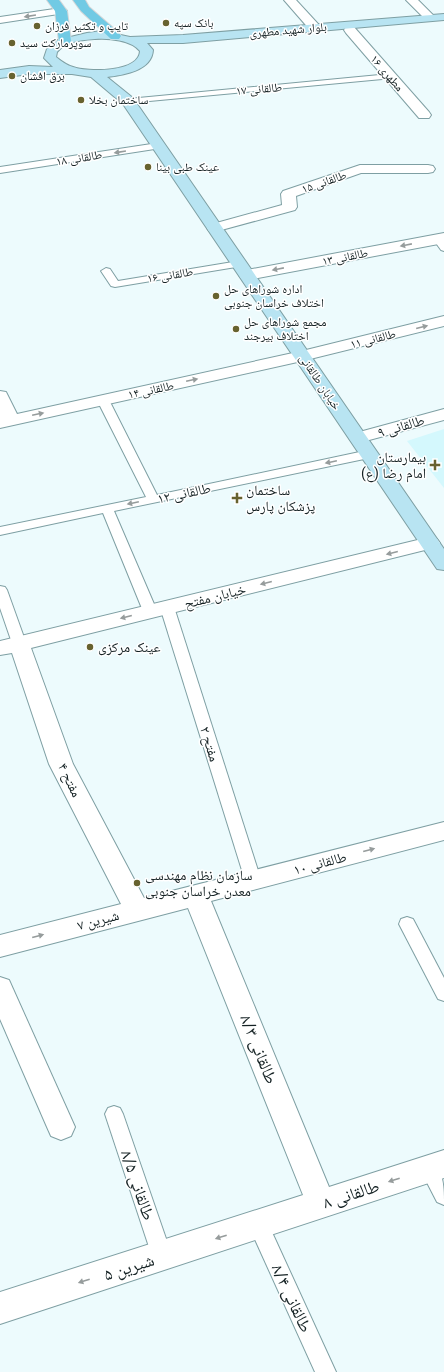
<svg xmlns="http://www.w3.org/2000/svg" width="444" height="1372" viewBox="0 0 444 1372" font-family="Roboto,'Noto Naskh Arabic',sans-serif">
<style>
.built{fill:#d4f8fd}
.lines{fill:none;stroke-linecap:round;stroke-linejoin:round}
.lane-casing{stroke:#7e9fa3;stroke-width:2}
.street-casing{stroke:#7e9fa3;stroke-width:2}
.secondary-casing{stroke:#7e9fa3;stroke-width:2}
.primary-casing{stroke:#d5d7d8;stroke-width:2}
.lane{fill:#fff;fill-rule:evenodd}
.street{fill:#fff;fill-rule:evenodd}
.secondary{fill:#b8e4f2;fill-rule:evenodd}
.primary{fill:#71cae4;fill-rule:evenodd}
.oneway{fill:#969c9c}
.poi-dot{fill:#67622f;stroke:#fff;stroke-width:1.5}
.labels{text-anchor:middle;stroke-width:3;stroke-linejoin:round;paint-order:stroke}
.far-poi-label{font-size:12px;fill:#152224;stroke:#fff;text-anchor:start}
.far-street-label{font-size:12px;fill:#152224;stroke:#fff}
.street-label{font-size:14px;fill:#152224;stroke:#fff}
.poi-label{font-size:14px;fill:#152224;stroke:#fff;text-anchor:start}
.near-street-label{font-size:17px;fill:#152224;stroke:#fff}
</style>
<rect width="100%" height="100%" fill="#edfbfd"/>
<path class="built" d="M 444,429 L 444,488 L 407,441 Z"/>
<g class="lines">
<g class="lane-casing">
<g id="lane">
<path d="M 390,74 L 394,76 L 393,78 L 128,103 L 124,101 L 128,99 Z"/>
<path d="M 158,143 L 161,144 L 162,146 L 161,148 L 0,173 L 0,167 Z"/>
<path d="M 438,236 L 441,237 L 444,241 L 444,251 L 441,250 L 433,239 Z"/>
<path d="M 239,261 L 244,264 L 242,266 L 115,287 L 111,286 L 101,271 L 106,268 L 110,269 L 118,281 Z"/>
<path d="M 103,397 L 109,400 L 157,495 L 369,450 L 373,452 L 375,454 L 373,456 L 369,458 L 114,511 L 157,611 L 155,614 L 150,615 L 145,614 L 143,611 L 103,513 L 0,535 L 0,527 L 146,497 L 97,400 Z"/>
<path d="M 0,586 L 5,587 L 7,590 L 26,643 L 24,646 L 19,648 L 14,646 L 12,643 L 0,608 Z"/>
<path d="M 167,603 L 172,604 L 174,607 L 261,880 L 259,885 L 253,886 L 247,885 L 245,880 L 160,607 L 162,604 Z"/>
<path d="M 407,917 L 413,919 L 444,978 L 444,1001 L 438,999 L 399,924 L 401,919 Z"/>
<path d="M 114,1106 L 120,1108 L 123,1114 L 172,1256 L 169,1263 L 162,1266 L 155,1263 L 152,1256 L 105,1114 L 108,1108 Z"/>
<path d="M 429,1160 C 444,1167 444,1189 444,1205 L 437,1202 L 420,1169 L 422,1163 Z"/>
<path d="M 258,1215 L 265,1217 L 336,1372 L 315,1372 L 248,1224 L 251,1217 Z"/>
</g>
</g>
<g class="street-casing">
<g id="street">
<path d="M 284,0 L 296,0 L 319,25 L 321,28 L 319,31 L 311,31 Z"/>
<path d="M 406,0 L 418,0 L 436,18 L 434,20 L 426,20 Z"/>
<path d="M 61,8 L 65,9 L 67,11 L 65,13 L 0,23 L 0,17 Z"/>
<path d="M 350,26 L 354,27 L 429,112 L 431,115 L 429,118 L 419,118 L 346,33 L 344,30 L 346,27 Z"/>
<path d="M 360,165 L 428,165 L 433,166 L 435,169 L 433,172 L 428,173 L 361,173 L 296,196 L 297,207 L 295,210 L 214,232 L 209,231 L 207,228 L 209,225 L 282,205 L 281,194 L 283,191 Z"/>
<path d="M 444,233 L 444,243 L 247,280 L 241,278 L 239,275 L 241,272 L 247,270 Z"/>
<path d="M 444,316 L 444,326 L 302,361 L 0,428 L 0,391 L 6,392 L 17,414 L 302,351 Z"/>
<path d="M 444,409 L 444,420 L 358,443 L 352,442 L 349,438 L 352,434 Z"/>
<path d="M 430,537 L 437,539 L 440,543 L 437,547 L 31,648 L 73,764 L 144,898 L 444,822 L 444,840 L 211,901 L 329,1187 L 444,1150 L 444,1178 L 0,1324 L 0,1292 L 303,1195 L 188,908 L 0,957 L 0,935 L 121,904 L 49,764 L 12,653 L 0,655 L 0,641 Z"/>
<path d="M 0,977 L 9,980 L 75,1127 L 71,1136 L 61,1140 L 51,1136 L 47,1127 L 0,1019 Z"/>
</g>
</g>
<g class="secondary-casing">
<path id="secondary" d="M 444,14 L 444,20 L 183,43 L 147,43 L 153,50 C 152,71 123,75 107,77 L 133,98 L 444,549 L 444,570 L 437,569 L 123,104 L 91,77 L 72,74 L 29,74 L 0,78 L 0,70 L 29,66 L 53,67 L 44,58 L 47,49 L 58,40 L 87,33 L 102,31 L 130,37 L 183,35 ZM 95,39 C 109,38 131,40 140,51 C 139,73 87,72 73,67 C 66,65 61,61 56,57 L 57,52 C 66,41 82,40 95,39 Z"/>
</g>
<g class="primary-casing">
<g id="primary">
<path d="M 47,0 L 59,0 L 67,11 L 71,41 L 69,44 L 61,44 L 59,41 L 55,11 Z"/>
<path d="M 73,0 L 85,0 L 89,7 L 119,33 L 121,36 L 119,39 L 111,39 L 81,11 Z"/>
</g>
</g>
<use href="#lane" class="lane"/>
<use href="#street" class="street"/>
<use href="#secondary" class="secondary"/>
<use href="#primary" class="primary"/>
</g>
<defs><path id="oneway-solid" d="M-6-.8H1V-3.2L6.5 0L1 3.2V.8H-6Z"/></defs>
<g class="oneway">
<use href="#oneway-solid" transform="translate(30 16) rotate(171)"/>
<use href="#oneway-solid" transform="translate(120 152) rotate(171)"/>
<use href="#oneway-solid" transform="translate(406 245) rotate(169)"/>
<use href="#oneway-solid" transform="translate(278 269) rotate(169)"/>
<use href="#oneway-solid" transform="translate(422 327) rotate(-14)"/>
<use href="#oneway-solid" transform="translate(192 380) rotate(-12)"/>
<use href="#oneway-solid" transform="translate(38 414) rotate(-12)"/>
<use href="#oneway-solid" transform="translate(331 462) rotate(168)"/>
<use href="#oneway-solid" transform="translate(133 503) rotate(168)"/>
<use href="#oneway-solid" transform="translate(392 553) rotate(166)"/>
<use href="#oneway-solid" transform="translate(266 583) rotate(166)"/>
<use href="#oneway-solid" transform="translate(126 617) rotate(166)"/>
<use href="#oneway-solid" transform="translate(369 850) rotate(-15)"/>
<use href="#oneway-solid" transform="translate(38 936) rotate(-15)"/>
<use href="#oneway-solid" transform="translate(394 1180) rotate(162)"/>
<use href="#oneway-solid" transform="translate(221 1237) rotate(162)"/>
<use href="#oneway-solid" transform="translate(84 1281) rotate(162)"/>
</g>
<g class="poi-dot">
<circle cx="166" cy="23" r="4"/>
<circle cx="37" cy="26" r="4"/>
<circle cx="12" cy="43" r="4"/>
<circle cx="12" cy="76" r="4"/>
<circle cx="81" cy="100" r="4"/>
<circle cx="148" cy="167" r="4"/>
<circle cx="216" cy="296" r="4"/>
<circle cx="236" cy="329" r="4"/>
<path d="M433 459h4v4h4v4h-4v4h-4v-4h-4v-4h4z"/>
<path d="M235 492h4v4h4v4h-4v4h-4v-4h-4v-4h4z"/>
<circle cx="90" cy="647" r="4"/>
<circle cx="137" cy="883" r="4"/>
</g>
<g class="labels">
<g class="far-poi-label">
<text x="174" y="27">بانک سپه</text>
<text x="45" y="30">تایپ و تکثیر فرزان</text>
<text x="20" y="47">سوپرمارکت سید</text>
<text x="20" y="80">برق افشان</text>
<text x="89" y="104">ساختمان بخلا</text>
<text x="156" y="171">عینک طبی بینا</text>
<text x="224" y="293">اداره شوراهای حل<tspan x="224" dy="14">اختلاف خراسان جنوبی</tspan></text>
<text x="244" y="326">مجمع شوراهای حل<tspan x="244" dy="14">اختلاف بیرجند</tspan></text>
</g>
<g class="far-street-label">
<text transform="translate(288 30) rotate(-5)" y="4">بلوار شهید مطهری</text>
<text transform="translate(387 73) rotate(49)" y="4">مطهری ۱۶</text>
<text transform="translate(259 89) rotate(-5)" y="4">طالقانی ۱۷</text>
<text transform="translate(79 158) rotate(-9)" y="4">طالقانی ۱۸</text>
<text transform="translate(324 182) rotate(-19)" y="4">طالقانی ۱۵</text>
<text transform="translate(345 257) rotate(-11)" y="4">طالقانی ۱۳</text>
<text transform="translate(170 275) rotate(-9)" y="4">طالقانی ۱۶</text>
<text transform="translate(373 339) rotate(-14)" y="4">طالقانی ۱۱</text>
<text transform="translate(320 382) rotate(56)" y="4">خیابان طالقانی</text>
<text transform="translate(151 390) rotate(-12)" y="4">طالقانی ۱۴</text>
</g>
<g class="street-label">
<text transform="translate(401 426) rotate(-16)" y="5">طالقانی ۹</text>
<text transform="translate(184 493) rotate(-12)" y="5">طالقانی ۱۲</text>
<text transform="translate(215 596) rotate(-14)" y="5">خیابان مفتح</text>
<text transform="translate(210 744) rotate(73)" y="5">مفتح ۲</text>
<text transform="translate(70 780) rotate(64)" y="5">مفتح ۴</text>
<text transform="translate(320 863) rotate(-15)" y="5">طالقانی ۱۰</text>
<text transform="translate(98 920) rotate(-15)" y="5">شیرین ۷</text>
</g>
<g class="poi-label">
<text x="426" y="462" text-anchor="end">بیمارستان<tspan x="426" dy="16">امام رضا (ع)</tspan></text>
<text x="246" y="495">ساختمان<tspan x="246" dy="16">پزشکان پارس</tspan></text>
<text x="98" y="652">عینک مرکزی</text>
<text x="145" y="880">سازمان نظام مهندسی<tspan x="145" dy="16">معدن خراسان جنوبی</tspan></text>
</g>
<g class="near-street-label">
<text transform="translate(259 1049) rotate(68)" y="6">طالقانی ۸/۳</text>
<text transform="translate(138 1185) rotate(71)" y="6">طالقانی ۸/۵</text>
<text transform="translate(351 1194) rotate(-18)" y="6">طالقانی ۸</text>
<text transform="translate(129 1267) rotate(-18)" y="6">شیرین ۵</text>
<text transform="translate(292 1298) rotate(65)" y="6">طالقانی ۸/۴</text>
</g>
</g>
</svg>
